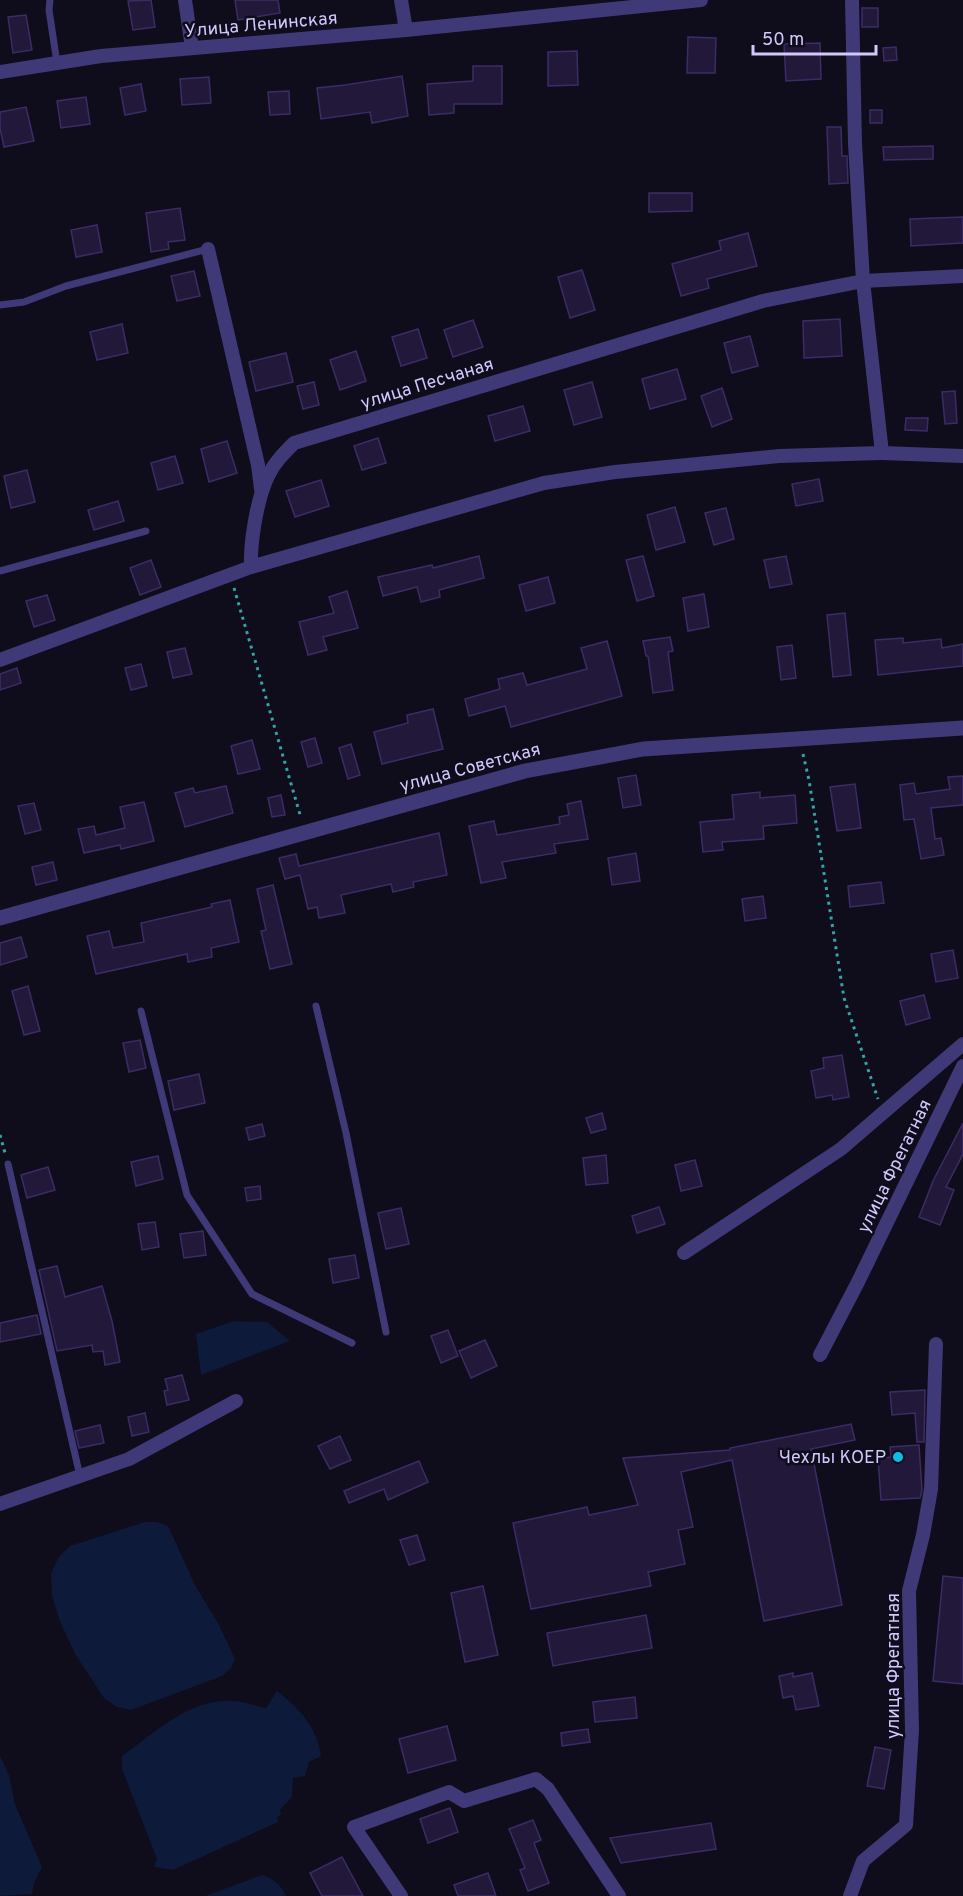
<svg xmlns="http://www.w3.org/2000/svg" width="963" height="1896" viewBox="0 0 963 1896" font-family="Overpass,sans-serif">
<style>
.water{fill:#0d1a39}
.building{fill:#22193a;stroke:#3c2c65;stroke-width:1.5}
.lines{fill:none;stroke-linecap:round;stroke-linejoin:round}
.path{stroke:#33a4a6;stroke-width:3;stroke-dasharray:3 4.5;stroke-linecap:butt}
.service{stroke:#403977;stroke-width:7}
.minor{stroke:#403977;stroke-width:14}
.tertiary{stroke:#403977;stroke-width:15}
.poi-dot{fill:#0cbee4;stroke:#0f0c1b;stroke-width:2}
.labels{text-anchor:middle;stroke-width:5;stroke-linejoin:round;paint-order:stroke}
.street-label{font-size:18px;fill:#d2c8fc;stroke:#0f0c1b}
.poi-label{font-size:18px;fill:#d2c8fc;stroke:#0f0c1b;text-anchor:end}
</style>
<rect width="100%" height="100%" fill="#0f0c1b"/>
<g class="water">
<path d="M 234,1321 L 267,1322 L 290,1341 L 201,1375 L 196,1334 Z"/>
<path d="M 145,1522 L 157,1522 L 168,1526 L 195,1585 L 219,1625 L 235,1659 L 231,1668 L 222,1676 L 131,1710 L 117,1707 L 104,1698 L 75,1654 L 59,1619 L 52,1595 L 51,1573 L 59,1557 L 70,1546 Z"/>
<path d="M 277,1691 C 298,1707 318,1728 321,1756 L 309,1762 L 305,1776 L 293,1778 L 292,1797 L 280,1810 L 281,1815 L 277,1818 L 278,1822 L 173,1870 L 154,1867 L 157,1859 L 122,1769 L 122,1756 C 155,1733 190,1698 233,1701 C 244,1701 255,1706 266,1708 Z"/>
<path d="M 0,1756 L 9,1775 L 15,1804 L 42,1867 L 34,1883 L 32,1894 L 0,1896 Z"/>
<path d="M 262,1875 C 274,1879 280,1884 286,1896 L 205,1896 Z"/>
</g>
<g class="building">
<path d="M 151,0 L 155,27 L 133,30 L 128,1 Z"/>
<path d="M 235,0 L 278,0 L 280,13 L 238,20 Z"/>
<rect x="862" y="8" width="16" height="19"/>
<path d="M 26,15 L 32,50 L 13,53 L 8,17 Z"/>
<path d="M 688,37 L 716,38 L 715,73 L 687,73 Z"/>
<path d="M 820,43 L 821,79 L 786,81 L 784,44 Z"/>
<path d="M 896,47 L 897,60 L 884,61 L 883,48 Z"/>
<path d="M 577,51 L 578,85 L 548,86 L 548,52 Z"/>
<path d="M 473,66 L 502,66 L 502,104 L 454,104 L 454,113 L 429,115 L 427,84 L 473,81 Z"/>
<path d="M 402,76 L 408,116 L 372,123 L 370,112 L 321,119 L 317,88 L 345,85 Z"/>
<path d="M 209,77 L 211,103 L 182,105 L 180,79 Z"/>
<path d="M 141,84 L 146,111 L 125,115 L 120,88 Z"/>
<path d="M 289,91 L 290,114 L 270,115 L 268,92 Z"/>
<path d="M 86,97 L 90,124 L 61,128 L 57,101 Z"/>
<path d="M 26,107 L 34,141 L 4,147 L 0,128 L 0,112 Z"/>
<rect x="870" y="110" width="12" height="13"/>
<path d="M 827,127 L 841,127 L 842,156 L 847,156 L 848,183 L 829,184 Z"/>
<path d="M 933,146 L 933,159 L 884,160 L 883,147 Z"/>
<path d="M 649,193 L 692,193 L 692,211 L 649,212 Z"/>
<path d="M 180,208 L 185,240 L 168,242 L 169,249 L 151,252 L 146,213 Z"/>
<path d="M 963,217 L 963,243 L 911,246 L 910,219 Z"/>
<path d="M 97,225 L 102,252 L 76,257 L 71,230 Z"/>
<path d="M 748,233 L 757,266 L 707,279 L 709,288 L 681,296 L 672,264 L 721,250 L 719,241 Z"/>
<path d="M 582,270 L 595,310 L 570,318 L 558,277 Z"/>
<path d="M 194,271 L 200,296 L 177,301 L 171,276 Z"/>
<path d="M 840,319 L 842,356 L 804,358 L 803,321 Z"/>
<path d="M 473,320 L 483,347 L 453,357 L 444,330 Z"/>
<path d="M 122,324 L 128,353 L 97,360 L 90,332 Z"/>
<path d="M 418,329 L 427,358 L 401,366 L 392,337 Z"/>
<path d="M 750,336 L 758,366 L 732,373 L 724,343 Z"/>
<path d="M 356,351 L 366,381 L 340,390 L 330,360 Z"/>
<path d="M 286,353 L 293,382 L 256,391 L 249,362 Z"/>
<path d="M 677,369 L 686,399 L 650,409 L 642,379 Z"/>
<path d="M 314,382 L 319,405 L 303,409 L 297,386 Z"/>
<path d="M 592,382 L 602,417 L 574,425 L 564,390 Z"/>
<path d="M 722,388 L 732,419 L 712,427 L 701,396 Z"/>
<path d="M 955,391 L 957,423 L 945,424 L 942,392 Z"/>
<path d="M 523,406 L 530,431 L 495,441 L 488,416 Z"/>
<path d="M 906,418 L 928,418 L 927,431 L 905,430 Z"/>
<path d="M 378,438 L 386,463 L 362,470 L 354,446 Z"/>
<path d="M 227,441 L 237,473 L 209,482 L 201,449 Z"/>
<path d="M 175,456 L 183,483 L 158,490 L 151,463 Z"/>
<path d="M 27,470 L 35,502 L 11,508 L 4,476 Z"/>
<path d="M 819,479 L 823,501 L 796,506 L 792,484 Z"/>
<path d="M 321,480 L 329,506 L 295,517 L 286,491 Z"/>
<path d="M 118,501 L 124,521 L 94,530 L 88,510 Z"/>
<path d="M 675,507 L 685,542 L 656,550 L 647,515 Z"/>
<path d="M 726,508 L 734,539 L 714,545 L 705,513 Z"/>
<path d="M 479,556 L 484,578 L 439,590 L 440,597 L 421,602 L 417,587 L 383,596 L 378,577 L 432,565 L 433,568 Z"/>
<path d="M 643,556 L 654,596 L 637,601 L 626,560 Z"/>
<path d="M 786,556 L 792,584 L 770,588 L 764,560 Z"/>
<path d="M 151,560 L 161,587 L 140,595 L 130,568 Z"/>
<path d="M 548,577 L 555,603 L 526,611 L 519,585 Z"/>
<path d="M 347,591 L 358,628 L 323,637 L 327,650 L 308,655 L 299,622 L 334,613 L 329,597 Z"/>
<path d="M 704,594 L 709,627 L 688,631 L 683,598 Z"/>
<path d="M 47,595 L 55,620 L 34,627 L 26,601 Z"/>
<path d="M 845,613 L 851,675 L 833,677 L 827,615 Z"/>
<path d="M 670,637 L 673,651 L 668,652 L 673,690 L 653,693 L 648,656 L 646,656 L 643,641 Z"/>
<path d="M 903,638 L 903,643 L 941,639 L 942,648 L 963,644 L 963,666 L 878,675 L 875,640 Z"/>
<path d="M 607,641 L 622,696 L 511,727 L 505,706 L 469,716 L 465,699 L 500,689 L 498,679 L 523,673 L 527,685 L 587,669 L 581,648 Z"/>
<path d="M 792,645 L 796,678 L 781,680 L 777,647 Z"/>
<path d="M 185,648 L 192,674 L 173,678 L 167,652 Z"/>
<path d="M 141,664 L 147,686 L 131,690 L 125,668 Z"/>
<path d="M 17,668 L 21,683 L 0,690 L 0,674 Z"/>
<path d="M 433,709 L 443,749 L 382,764 L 374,732 L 408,723 L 407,715 Z"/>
<path d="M 315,738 L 322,763 L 308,767 L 301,742 Z"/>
<path d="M 252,740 L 260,769 L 238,774 L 231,746 Z"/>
<path d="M 351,744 L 360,775 L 348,779 L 339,748 Z"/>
<path d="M 636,775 L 641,805 L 623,808 L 618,778 Z"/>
<path d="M 963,776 L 963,805 L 931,808 L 935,839 L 941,838 L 944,855 L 921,859 L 914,819 L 904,820 L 900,785 L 914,783 L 916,794 L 950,789 L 948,777 Z"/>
<path d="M 855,784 L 861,828 L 837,831 L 830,787 Z"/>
<path d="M 226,786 L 233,813 L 185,827 L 175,793 L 193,788 L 195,793 Z"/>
<path d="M 760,792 L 760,798 L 795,795 L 797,823 L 763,826 L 764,839 L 722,842 L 723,850 L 703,852 L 700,822 L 734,819 L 732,795 Z"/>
<path d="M 281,795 L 285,815 L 272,817 L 268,798 Z"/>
<path d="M 581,801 L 588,839 L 554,844 L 556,853 L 502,862 L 506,878 L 481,883 L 469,826 L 494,821 L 497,835 L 560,824 L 559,817 L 569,815 L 567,804 Z"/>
<path d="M 144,802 L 154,841 L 121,849 L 120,845 L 84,853 L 78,829 L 94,826 L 96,835 L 125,828 L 120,807 Z"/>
<path d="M 34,803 L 41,830 L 25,834 L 18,806 Z"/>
<path d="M 439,833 L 447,875 L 413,882 L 414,887 L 393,892 L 391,884 L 341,895 L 345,913 L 319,918 L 317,907 L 308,909 L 300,875 L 285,879 L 279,858 L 296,854 L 299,866 Z"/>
<path d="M 636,853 L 640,881 L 612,885 L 608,858 Z"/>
<path d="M 53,862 L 57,880 L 36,885 L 32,867 Z"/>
<path d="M 881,882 L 884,903 L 850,907 L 848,886 Z"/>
<path d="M 273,885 L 292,964 L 270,969 L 261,931 L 266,930 L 257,889 Z"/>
<path d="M 763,896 L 766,918 L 745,921 L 742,899 Z"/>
<path d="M 230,900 L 239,942 L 211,948 L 212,957 L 188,962 L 187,954 L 96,974 L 87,936 L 109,931 L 113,948 L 144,942 L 141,923 L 212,907 L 211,904 Z"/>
<path d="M 21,937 L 27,957 L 0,965 L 0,943 Z"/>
<path d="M 953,950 L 958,978 L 936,982 L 931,954 Z"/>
<path d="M 28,986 L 40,1031 L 24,1035 L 12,991 Z"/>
<path d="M 924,995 L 930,1018 L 906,1025 L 900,1001 Z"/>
<path d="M 140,1040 L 146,1068 L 129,1072 L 123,1043 Z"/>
<path d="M 842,1055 L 849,1097 L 833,1100 L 832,1095 L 816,1098 L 811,1071 L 824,1068 L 823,1058 Z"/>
<path d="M 199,1074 L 205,1103 L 174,1110 L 168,1081 Z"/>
<path d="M 602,1113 L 606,1129 L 591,1133 L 586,1118 Z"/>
<path d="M 963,1123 L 963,1154 L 946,1187 L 954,1190 L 940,1225 L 919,1217 L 933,1181 Z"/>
<path d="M 262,1124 L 265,1136 L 249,1140 L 246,1128 Z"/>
<path d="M 606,1155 L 608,1183 L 586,1185 L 583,1158 Z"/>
<path d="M 158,1156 L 163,1179 L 136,1186 L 131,1162 Z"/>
<path d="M 695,1160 L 702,1186 L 681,1191 L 675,1165 Z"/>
<path d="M 48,1167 L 55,1190 L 27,1198 L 21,1175 Z"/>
<path d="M 260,1186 L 261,1199 L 247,1201 L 245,1188 Z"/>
<path d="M 659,1207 L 665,1224 L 637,1233 L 632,1216 Z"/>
<path d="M 401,1208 L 409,1244 L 386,1249 L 378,1213 Z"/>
<path d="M 155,1222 L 159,1247 L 142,1250 L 138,1224 Z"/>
<path d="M 203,1231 L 206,1255 L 184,1258 L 180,1234 Z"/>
<path d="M 355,1255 L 359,1278 L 333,1283 L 329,1259 Z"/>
<path d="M 57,1266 L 65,1297 L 102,1286 L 112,1321 L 120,1362 L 105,1365 L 103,1351 L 93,1352 L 92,1345 L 57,1351 L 39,1270 Z"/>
<path d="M 37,1315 L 41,1334 L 0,1342 L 0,1323 Z"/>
<path d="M 448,1330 L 458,1356 L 441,1363 L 431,1336 Z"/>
<path d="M 485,1340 L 497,1366 L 471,1378 L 459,1351 Z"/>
<path d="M 182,1375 L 189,1400 L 167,1405 L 164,1391 L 168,1390 L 165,1379 Z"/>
<path d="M 925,1390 L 924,1442 L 917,1442 L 915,1413 L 892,1415 L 890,1392 Z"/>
<path d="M 145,1413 L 149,1432 L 132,1436 L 128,1417 Z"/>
<path d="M 851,1424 L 855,1440 L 811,1449 L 842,1605 L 764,1621 L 732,1460 L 681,1472 L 693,1527 L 678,1530 L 685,1564 L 648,1572 L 651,1586 L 531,1609 L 513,1523 L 587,1507 L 589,1515 L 638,1505 L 623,1458 L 730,1450 L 730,1448 Z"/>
<path d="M 100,1425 L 104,1443 L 79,1448 L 75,1431 Z"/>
<path d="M 340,1436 L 351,1460 L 330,1469 L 318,1446 Z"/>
<path d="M 919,1445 L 922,1490 L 920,1498 L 881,1500 L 878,1459 L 891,1457 L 890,1447 Z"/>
<path d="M 419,1461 L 428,1482 L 388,1500 L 384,1489 L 349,1503 L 344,1491 Z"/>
<path d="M 417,1535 L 425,1560 L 409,1565 L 400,1540 Z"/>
<path d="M 943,1576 L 963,1578 L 963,1684 L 933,1681 Z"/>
<path d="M 483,1586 L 498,1655 L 465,1662 L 451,1593 Z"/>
<path d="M 646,1615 L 652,1648 L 553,1666 L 547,1633 Z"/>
<path d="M 793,1673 L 793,1677 L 812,1673 L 819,1706 L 796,1710 L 793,1696 L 783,1698 L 779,1676 Z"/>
<path d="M 635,1697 L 637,1718 L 595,1722 L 593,1702 Z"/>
<path d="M 447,1726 L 456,1760 L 408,1773 L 399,1739 Z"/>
<path d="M 588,1729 L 590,1742 L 562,1746 L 561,1733 Z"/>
<path d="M 875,1747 L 891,1750 L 884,1789 L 867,1786 Z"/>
<path d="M 450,1808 L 458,1832 L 428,1843 L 420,1819 Z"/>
<path d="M 533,1820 L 541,1840 L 534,1843 L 549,1883 L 528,1891 L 520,1870 L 525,1868 L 509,1829 Z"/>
<path d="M 711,1823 L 716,1849 L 621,1863 L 610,1838 Z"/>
<path d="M 342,1857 L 363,1896 L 322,1896 L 310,1873 Z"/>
<path d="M 488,1873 L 496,1896 L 458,1896 L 454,1885 Z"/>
</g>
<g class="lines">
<g class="path">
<path d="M 234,588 L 301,818"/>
<path d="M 803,754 L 809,780 L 844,998 L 878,1099"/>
<path d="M 0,1135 L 5,1153"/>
</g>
<g class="service">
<path d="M 50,0 L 49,10 L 57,63"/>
<path d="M 0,305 L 24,302 L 66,286 L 208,249"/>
<path d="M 0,571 L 146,531"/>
<path d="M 316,1006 L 346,1133 L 386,1332"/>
<path d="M 141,1011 L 187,1195 L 252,1294 L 352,1343"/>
<path d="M 8,1164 L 80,1476"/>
</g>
<g class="minor">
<path d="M 185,0 L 192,48"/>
<path d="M 401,0 L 406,30"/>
<path d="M 852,0 L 855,143 L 863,281 L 882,453 L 963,456"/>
<path d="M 0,72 L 101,56 L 406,30 L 701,0"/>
<path d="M 208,249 L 258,465 L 261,489"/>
<path d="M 251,567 L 544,483 L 615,472 L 779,456 L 882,453"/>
<path d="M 0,660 L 251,567 C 250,542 257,499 268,476 C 274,463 284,453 294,443 L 763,301 L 863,281 L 963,276"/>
<path d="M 684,1253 L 841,1149 L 963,1044"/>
<path d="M 820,1355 L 858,1282 L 963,1066"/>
<path d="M 0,1504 L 129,1459 L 236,1401"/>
<path d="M 401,1896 L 354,1827 L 449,1792 L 464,1801 L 536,1779 L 548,1789 L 619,1896"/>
<path d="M 850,1896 L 863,1861 L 906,1825 L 912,1730 L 909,1591 L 923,1535 L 931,1489 L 936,1344"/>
</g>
<path class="tertiary" d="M 0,918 L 525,771 L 643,749 L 963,728"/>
</g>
<circle class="poi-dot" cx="898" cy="1457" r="6"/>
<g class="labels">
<g class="street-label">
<text transform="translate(261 24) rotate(-5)" y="6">Улица Ленинская</text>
<text transform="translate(427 383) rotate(-17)" y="6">улица Песчаная</text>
<text transform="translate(470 767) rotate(-15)" y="6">улица Советская</text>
<text transform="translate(894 1166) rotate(-64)" y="6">улица Фрегатная</text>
<text transform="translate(893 1666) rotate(-90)" y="6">улица Фрегатная</text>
</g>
<g class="poi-label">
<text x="886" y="1463">Чехлы КОЕР</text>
</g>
</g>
<path d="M753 45v9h123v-9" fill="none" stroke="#d2c8fc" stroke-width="3"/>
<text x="762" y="45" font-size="18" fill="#d2c8fc" stroke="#0f0c1b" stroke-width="4.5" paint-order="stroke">50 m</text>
</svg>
